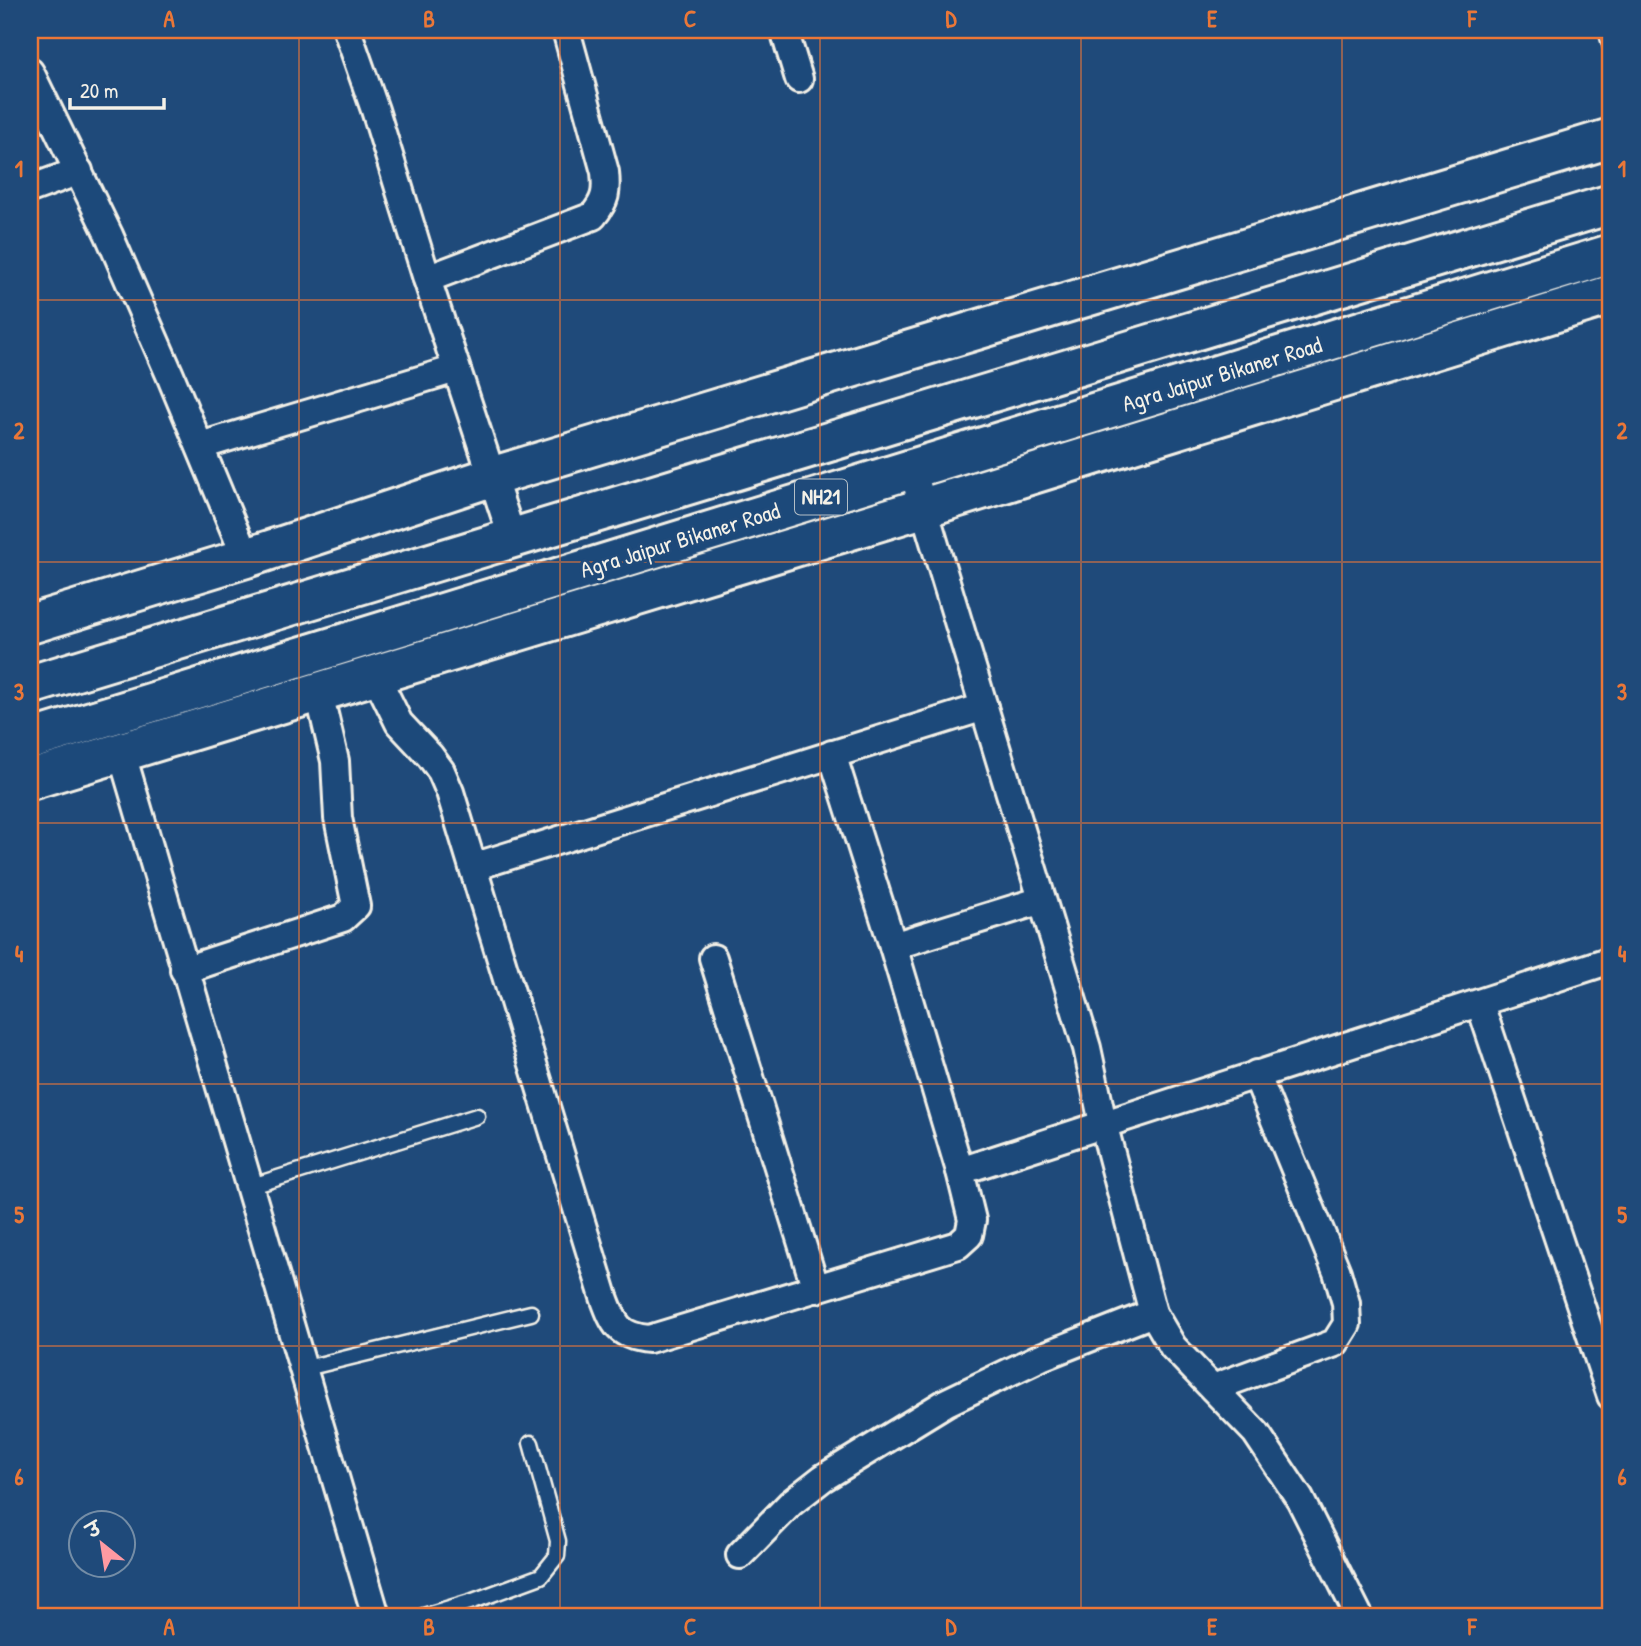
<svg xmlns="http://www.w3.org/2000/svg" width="1641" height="1646" viewBox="0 0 1641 1646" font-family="'Patrick Hand','Playpen Sans Deva',sans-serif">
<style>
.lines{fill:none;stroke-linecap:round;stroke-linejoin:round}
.lane-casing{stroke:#f4f1e8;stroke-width:19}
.street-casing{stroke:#f4f1e8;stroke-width:32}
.secondary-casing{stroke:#f4f1e8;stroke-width:44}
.highway-casing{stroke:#f4f1e8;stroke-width:44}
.lane{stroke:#1f4a7a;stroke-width:14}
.street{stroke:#1f4a7a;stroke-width:26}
.secondary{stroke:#1f4a7a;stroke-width:38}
.highway{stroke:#1f4a7a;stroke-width:38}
.grid{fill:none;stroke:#ea7738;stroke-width:2;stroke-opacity:0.55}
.labels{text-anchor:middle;stroke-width:6;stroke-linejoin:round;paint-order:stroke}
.shield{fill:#1f4a7a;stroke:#b4bfc7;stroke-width:2}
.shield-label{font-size:21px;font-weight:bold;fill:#f4f1e8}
.street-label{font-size:23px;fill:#f4f1e8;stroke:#1f4a7a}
.neatline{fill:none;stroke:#ea7738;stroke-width:2.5}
.grid-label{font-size:23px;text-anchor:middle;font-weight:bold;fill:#ea7738}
</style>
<rect width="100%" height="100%" fill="#1f4a7a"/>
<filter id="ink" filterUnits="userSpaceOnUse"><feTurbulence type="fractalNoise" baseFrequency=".0143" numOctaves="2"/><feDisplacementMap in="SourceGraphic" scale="14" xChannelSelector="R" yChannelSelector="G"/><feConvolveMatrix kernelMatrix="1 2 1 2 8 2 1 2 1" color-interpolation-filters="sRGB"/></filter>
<g filter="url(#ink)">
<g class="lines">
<g class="lane-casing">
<g id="lane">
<path d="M 1606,30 L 1611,47"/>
<path d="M 249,1187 L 477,1116"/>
<path d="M 302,1369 L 531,1313"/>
<path d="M 423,1616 L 473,1601 L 541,1576 L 557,1556 L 558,1541 L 531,1443"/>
</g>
</g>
<g class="street-casing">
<g id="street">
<path d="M 347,30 L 375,110 L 427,279 L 512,537"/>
<path d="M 784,30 L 799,79"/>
<path d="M 30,72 L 109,235 L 170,375 L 246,558"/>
<path d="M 30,189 L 79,171"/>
<path d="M 427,279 L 593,216 C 606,200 607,192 605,172 L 566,30"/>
<path d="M 200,446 L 456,369"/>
<path d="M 912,469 L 1087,1048 L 1103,1123 L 1153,1313 L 1173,1347 L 1256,1433 L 1300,1499 L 1359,1616"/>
<path d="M 375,674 L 399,723 L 430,756 L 441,771 L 450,792 L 604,1297 C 614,1324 618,1336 649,1339 L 958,1245 L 969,1235 L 972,1220 L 960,1171 L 893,946 L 832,754"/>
<path d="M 121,751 L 376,1616"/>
<path d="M 473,867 L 984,707"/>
<path d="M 893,946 L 1042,900"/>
<path d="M 713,958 L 816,1289"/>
<path d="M 184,970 L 343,918 L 356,906 L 338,818 L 335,761 L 319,693"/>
<path d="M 1480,1004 L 1611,1396"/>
<path d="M 960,1171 L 1611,960"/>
<path d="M 1213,1388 L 1335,1343 L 1347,1324 L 1346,1303 L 1337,1272 L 1256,1074"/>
<path d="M 740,1555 L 791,1503 L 823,1478 L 947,1402 L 1041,1357 L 1153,1313"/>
</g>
</g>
<g class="secondary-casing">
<g id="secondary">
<path d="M 30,624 L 246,558 L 494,476 L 1611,138"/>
<path d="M 30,780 L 923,508 L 1611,295"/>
</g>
</g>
<g class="highway-casing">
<g id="highway">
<path d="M 30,685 L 1611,204"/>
<path d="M 30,740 L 1611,254"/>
</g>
</g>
<use href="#lane" class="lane"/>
<use href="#street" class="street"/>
<use href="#secondary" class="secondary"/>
<use href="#highway" class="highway"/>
</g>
</g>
<path class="grid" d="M 299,30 L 299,1616M 560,30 L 560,1616M 820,30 L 820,1616M 1081,30 L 1081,1616M 1342,30 L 1342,1616M 30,300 L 1611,300M 30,562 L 1611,562M 30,823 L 1611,823M 30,1084 L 1611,1084M 30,1346 L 1611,1346"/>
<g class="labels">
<rect class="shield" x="795" y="479.5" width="52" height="35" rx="5"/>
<g class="shield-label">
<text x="821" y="504">NH21</text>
</g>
<g class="street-label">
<text transform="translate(1222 374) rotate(-17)" y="8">Agra Jaipur Bikaner Road</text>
<text transform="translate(680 540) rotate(-17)" y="8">Agra Jaipur Bikaner Road</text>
</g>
</g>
<rect width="1641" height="1646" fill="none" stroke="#1f4a7a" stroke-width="77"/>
<g transform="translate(102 1544) rotate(330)"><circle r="33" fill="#1f4a7a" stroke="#748da6" stroke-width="2"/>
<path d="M0-5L12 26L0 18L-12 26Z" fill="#ff9aa2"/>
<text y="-10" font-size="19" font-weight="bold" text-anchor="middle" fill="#f4f1e8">उ</text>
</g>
<path d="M70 98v10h94v-10" fill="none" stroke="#f4f1e8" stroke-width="3.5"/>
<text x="80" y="98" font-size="21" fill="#f4f1e8" stroke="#1f4a7a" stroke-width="5" paint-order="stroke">20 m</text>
<rect x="38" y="38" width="1564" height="1570" class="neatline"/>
<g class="grid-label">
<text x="169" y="27">A</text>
<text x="429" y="27">B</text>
<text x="690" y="27">C</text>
<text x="951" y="27">D</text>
<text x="1212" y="27">E</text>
<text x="1472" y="27">F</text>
<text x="19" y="177">1</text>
<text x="1622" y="177">1</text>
<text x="19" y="439">2</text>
<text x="1622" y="439">2</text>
<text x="19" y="700">3</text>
<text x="1622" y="700">3</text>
<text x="19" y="962">4</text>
<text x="1622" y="962">4</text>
<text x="19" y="1223">5</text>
<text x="1622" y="1223">5</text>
<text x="19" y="1485">6</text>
<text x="1622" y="1485">6</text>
<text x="169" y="1635">A</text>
<text x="429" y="1635">B</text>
<text x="690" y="1635">C</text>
<text x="951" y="1635">D</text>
<text x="1212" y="1635">E</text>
<text x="1472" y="1635">F</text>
</g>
</svg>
